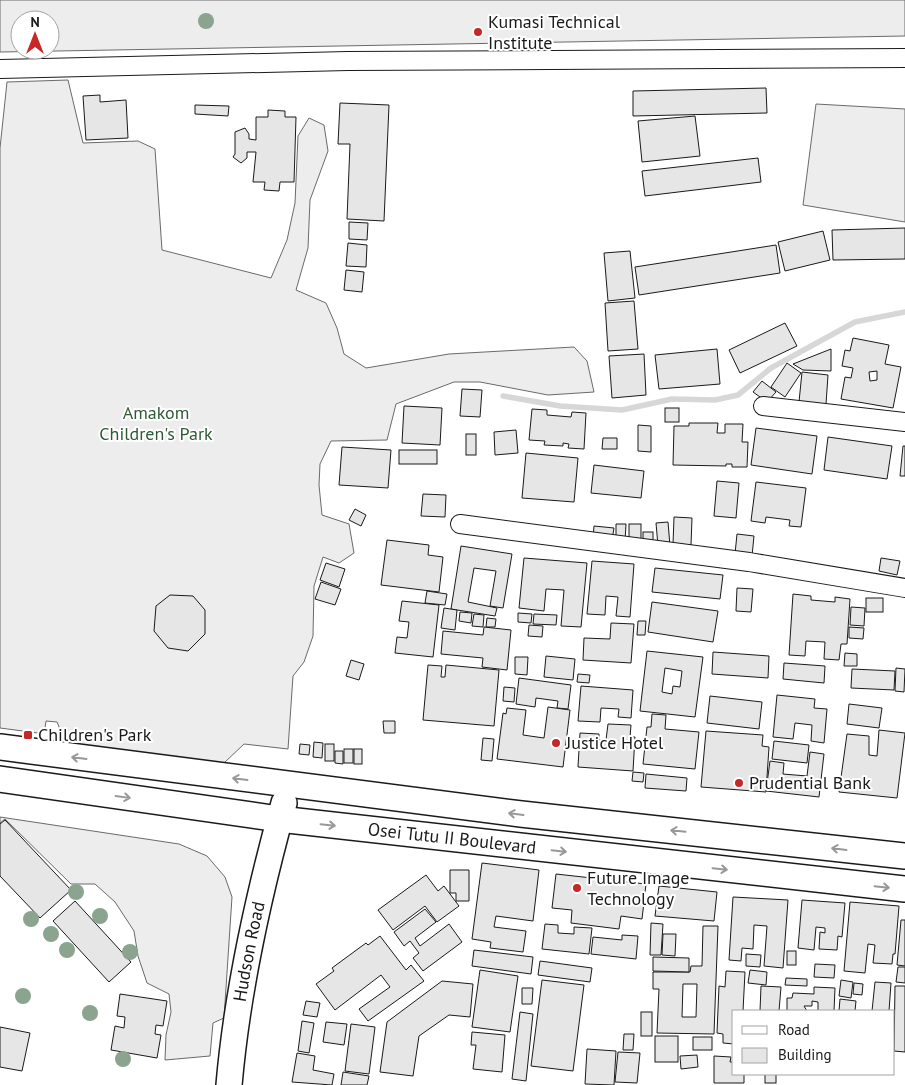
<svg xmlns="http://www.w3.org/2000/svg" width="905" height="1085" viewBox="0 0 905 1085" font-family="'PT Sans',sans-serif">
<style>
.built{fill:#ededed;stroke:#6a6a6a;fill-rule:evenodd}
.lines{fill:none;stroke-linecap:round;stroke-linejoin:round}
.stream{stroke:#d7d7d7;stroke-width:5.5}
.building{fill:#e6e6e6;stroke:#1a1a1a;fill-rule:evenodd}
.street-casing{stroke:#1a1a1a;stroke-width:20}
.secondary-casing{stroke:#1a1a1a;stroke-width:28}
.street{stroke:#fff;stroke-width:18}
.secondary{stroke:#fff;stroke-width:25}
.tree{fill:#8aa48f}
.oneway{stroke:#989898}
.poi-dot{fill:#c62828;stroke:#fff;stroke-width:2}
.labels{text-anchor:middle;stroke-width:4;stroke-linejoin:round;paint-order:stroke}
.poi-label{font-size:18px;fill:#1a1a1a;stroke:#fff;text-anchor:start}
.park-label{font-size:18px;fill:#2b5a34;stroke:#fff}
.street-label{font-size:18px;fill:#1a1a1a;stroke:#fff}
</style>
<rect width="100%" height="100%" fill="#fff"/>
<g class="built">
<path d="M 0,0 L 905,0 L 905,36 L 0,52 ZM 20,20 L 50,20 L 50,50 L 20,50 Z"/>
<path d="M 68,80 L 83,143 L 138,141 L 155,149 L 162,250 L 271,278 L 287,240 L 295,203 L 298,136 L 309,118 L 324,125 L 328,151 L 310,200 L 308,248 L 296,290 L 326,303 L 337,328 L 344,354 L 366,368 L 449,354 L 574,347 L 587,361 L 594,392 L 548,395 L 480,382 L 454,382 L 396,404 L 387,440 L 331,441 L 320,464 L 319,485 L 322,515 L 349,524 L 354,553 L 339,563 L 323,557 L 314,586 L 313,636 L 304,662 L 293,676 L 288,749 L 244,744 L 223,764 L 197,763 L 178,757 L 66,744 L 57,722 L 46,721 L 45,728 L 38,733 L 0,728 L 0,148 L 7,82 Z"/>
<path d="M 816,104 L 905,109 L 905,222 L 803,205 Z"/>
<path d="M 0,817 L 179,844 L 207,856 L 225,877 L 232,897 L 224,1018 L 213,1023 L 210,1056 L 165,1060 L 166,1035 L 171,1012 L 169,994 L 147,983 L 138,956 L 134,931 L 115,902 L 95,884 L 71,884 L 5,819 L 0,823 Z"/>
</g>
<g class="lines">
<path class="stream" d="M 503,396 L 560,406 L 622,410 L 672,399 L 715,400 L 738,395 L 771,368 L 855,322 L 905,312"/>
</g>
<g class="building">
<path d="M 766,88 L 767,113 L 633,116 L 633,91 Z"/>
<path d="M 100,95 L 100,102 L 126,100 L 128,138 L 86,140 L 83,96 Z"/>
<path d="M 340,103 L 389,105 L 384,221 L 347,219 L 350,144 L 338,144 Z"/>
<path d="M 195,105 L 229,106 L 228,116 L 195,114 Z"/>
<path d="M 268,110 L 285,111 L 285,117 L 296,117 L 294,182 L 280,182 L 279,191 L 264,190 L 265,182 L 253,182 L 256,152 L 247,152 L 247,158 L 241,163 L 233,157 L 235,154 L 235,132 L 245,128 L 249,134 L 249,139 L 256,140 L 256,117 L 268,117 Z"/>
<path d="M 695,116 L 700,156 L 642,162 L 638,121 Z"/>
<path d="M 758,158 L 761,182 L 645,196 L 642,171 Z"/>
<path d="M 349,222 L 368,223 L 367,240 L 349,239 Z"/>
<path d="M 905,228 L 905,259 L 833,260 L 832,230 Z"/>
<path d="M 823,231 L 830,260 L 785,271 L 778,242 Z"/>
<path d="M 348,243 L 367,245 L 366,267 L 346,266 Z"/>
<path d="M 776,245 L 780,273 L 639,295 L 635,267 Z"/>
<path d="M 630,251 L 635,298 L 608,301 L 604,253 Z"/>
<path d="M 346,270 L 364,272 L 362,292 L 344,290 Z"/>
<path d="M 634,301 L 638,349 L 608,351 L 605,303 Z"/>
<path d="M 785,323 L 797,346 L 740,373 L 729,350 Z"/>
<path d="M 853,338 L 889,345 L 885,364 L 901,367 L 893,408 L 841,399 L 845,377 L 851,378 L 853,368 L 842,366 L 845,350 L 850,351 ZM 877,371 L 877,380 L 870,381 L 869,372 Z"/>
<path d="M 717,349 L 720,384 L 659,389 L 655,355 Z"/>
<path d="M 831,349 L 831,371 L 803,370 L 793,364 Z"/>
<path d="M 644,354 L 646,395 L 612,398 L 609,356 Z"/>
<path d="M 787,363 L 801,373 L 785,397 L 771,387 Z"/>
<path d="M 802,372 L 828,375 L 826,404 L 799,402 Z"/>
<path d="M 762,381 L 776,392 L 767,402 L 753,392 Z"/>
<path d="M 462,389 L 482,390 L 480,417 L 460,416 Z"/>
<path d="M 404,406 L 442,408 L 440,445 L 402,443 Z"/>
<rect x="665" y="408" width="14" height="14"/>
<path d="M 532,409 L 547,410 L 547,415 L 571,417 L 572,412 L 586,413 L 584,449 L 568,448 L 569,444 L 563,443 L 563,446 L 544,445 L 545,441 L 529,440 Z"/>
<path d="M 689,423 L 718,423 L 717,433 L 725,433 L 725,424 L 743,424 L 742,442 L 748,442 L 747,467 L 732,467 L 732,464 L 726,464 L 726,466 L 673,465 L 674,426 L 689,426 Z"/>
<path d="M 638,425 L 651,426 L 651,452 L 638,451 Z"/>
<path d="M 756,428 L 817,436 L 812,474 L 751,465 Z"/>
<path d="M 516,430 L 518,453 L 495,455 L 494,432 Z"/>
<rect x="466" y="434" width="10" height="21"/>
<path d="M 828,437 L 892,446 L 887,479 L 824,470 Z"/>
<path d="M 603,438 L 617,438 L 617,449 L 602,449 Z"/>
<path d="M 903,446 L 905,446 L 905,476 L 900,476 Z"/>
<path d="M 342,447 L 391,450 L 388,488 L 339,485 Z"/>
<rect x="399" y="450" width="38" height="14"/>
<path d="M 526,453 L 578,458 L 574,502 L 522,498 Z"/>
<path d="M 594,465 L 644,471 L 641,498 L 591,493 Z"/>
<path d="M 717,481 L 739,483 L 736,518 L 714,516 Z"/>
<path d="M 756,482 L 806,488 L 801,527 L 789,526 L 790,520 L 766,517 L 765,523 L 751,521 Z"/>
<path d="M 423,494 L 446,495 L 445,517 L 421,516 Z"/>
<path d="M 355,509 L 366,515 L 361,526 L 349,520 Z"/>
<path d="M 674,517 L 692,518 L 691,545 L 673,544 Z"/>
<path d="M 668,522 L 670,546 L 658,546 L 656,523 Z"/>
<path d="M 616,524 L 626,524 L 625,541 L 616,540 Z"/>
<rect x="629" y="524" width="12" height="16"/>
<path d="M 594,526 L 614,528 L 612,540 L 593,538 Z"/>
<rect x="643" y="532" width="10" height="9"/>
<path d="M 737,534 L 754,536 L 752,556 L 735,554 Z"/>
<path d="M 387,540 L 429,545 L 428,555 L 443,557 L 439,592 L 381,585 Z"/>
<path d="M 461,546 L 512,554 L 503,608 L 490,606 L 496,571 L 474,568 L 468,602 L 497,608 L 495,616 L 451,609 Z"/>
<path d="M 524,558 L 587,563 L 581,627 L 561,626 L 564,590 L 546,589 L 544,611 L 519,608 Z"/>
<path d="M 881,558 L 900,561 L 897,575 L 879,571 Z"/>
<path d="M 592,561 L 634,564 L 630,617 L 616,616 L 618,597 L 606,596 L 605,615 L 587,614 Z"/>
<path d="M 326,563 L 345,569 L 339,587 L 320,580 Z"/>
<path d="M 655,568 L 723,575 L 720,599 L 652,592 Z"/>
<path d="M 321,582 L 341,589 L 335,605 L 315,599 Z"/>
<path d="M 737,588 L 753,589 L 751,612 L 736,611 Z"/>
<path d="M 427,591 L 447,594 L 445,605 L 425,603 Z"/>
<path d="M 793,594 L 811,596 L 811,600 L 835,602 L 835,597 L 850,599 L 847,644 L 841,644 L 839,660 L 824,659 L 825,642 L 806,641 L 805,656 L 789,655 Z"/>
<path d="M 170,595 L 193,596 L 205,610 L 205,634 L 188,651 L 168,648 L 154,631 L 156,606 Z"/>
<rect x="866" y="598" width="17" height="14"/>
<path d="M 402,601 L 439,605 L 433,657 L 395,653 L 397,637 L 407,638 L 409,622 L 399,621 Z"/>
<path d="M 652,602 L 718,611 L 713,642 L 648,632 Z"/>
<path d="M 851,607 L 865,608 L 864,626 L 850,625 Z"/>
<path d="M 444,608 L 457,610 L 455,630 L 441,628 Z"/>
<path d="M 460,612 L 472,613 L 471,623 L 459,621 Z"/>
<path d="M 518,613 L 532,614 L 531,623 L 518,622 Z"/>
<path d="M 474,614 L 484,615 L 483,627 L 472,626 Z"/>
<path d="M 534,614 L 557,615 L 556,625 L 533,624 Z"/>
<path d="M 487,618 L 496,619 L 495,627 L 486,627 Z"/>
<path d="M 638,621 L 646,621 L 645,635 L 637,635 Z"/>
<path d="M 611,623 L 634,624 L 631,663 L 583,660 L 584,638 L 610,639 Z"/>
<path d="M 529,625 L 543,626 L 542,637 L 528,636 Z"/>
<path d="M 484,627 L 511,630 L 507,670 L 482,667 L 483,658 L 441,654 L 443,631 L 483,635 Z"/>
<path d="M 849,627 L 864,628 L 863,639 L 849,638 Z"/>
<path d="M 647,651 L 703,657 L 695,717 L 640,711 ZM 665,668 L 682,671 L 680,687 L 673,686 L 672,694 L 662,692 Z"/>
<path d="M 713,652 L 769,656 L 768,678 L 712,674 Z"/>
<path d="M 845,653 L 857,654 L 857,666 L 844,666 Z"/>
<path d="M 546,656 L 575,659 L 573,680 L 544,677 Z"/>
<path d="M 515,657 L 528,657 L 527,675 L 515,674 Z"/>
<path d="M 351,660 L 364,664 L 359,680 L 346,676 Z"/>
<path d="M 784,663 L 825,666 L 824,683 L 783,679 Z"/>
<path d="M 428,665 L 442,666 L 441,677 L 445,677 L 446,665 L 499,670 L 494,726 L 423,720 Z"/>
<path d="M 896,668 L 905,669 L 904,692 L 895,691 Z"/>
<path d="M 852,669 L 895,671 L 894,690 L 851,688 Z"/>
<path d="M 578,674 L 590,675 L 589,683 L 577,682 Z"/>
<path d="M 519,678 L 571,685 L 568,709 L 557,708 L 558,701 L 536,698 L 535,707 L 516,704 Z"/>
<path d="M 581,686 L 633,690 L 631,718 L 618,717 L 619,709 L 601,708 L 600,722 L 578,721 Z"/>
<path d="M 504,687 L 515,688 L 514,702 L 503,701 Z"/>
<path d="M 777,695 L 815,699 L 814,708 L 827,709 L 824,743 L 811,741 L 812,725 L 795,723 L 793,739 L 773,737 Z"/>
<path d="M 710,696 L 762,702 L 759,729 L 707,723 Z"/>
<path d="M 849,704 L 882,708 L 879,728 L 847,724 Z"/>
<path d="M 548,707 L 570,710 L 563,767 L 497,759 L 503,713 L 506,714 L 507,708 L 526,710 L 523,735 L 544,738 Z"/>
<path d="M 652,714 L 666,715 L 665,729 L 699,732 L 695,769 L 643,764 L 647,727 L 651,727 Z"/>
<path d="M 383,721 L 395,721 L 395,733 L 384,733 Z"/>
<path d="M 608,724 L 631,725 L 630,737 L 635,737 L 633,771 L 578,767 L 580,733 L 599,734 L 599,740 L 606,740 Z"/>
<path d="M 879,730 L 905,733 L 897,798 L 839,792 L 847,734 L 869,736 L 869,755 L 877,756 Z"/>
<path d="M 706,731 L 763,735 L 762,746 L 769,747 L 766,792 L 701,787 Z"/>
<path d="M 483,738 L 494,739 L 492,761 L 481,760 Z"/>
<path d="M 774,741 L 809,745 L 807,763 L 772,759 Z"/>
<path d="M 314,742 L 323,743 L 322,758 L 313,757 Z"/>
<path d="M 300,744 L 310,745 L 309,755 L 299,754 Z"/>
<rect x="325" y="744" width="9" height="17"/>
<rect x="344" y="749" width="9" height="14"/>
<rect x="354" y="749" width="8" height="15"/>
<path d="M 335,751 L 343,751 L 343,764 L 335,763 Z"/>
<path d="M 810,752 L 824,754 L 819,797 L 766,791 L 770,761 L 784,763 L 783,774 L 807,776 Z"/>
<path d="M 633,772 L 644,773 L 643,782 L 632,781 Z"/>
<path d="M 646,774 L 687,778 L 686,791 L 645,788 Z"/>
<path d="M 5,820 L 71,890 L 40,918 L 0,876 L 0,824 Z"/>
<path d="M 482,863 L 539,870 L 533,921 L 496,916 L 494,927 L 526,931 L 523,952 L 490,948 L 491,942 L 472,939 Z"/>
<path d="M 450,870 L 469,870 L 469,901 L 456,901 L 456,893 L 450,893 Z"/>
<path d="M 556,874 L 646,884 L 642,919 L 621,916 L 619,929 L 571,923 L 572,910 L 552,908 Z"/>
<path d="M 426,875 L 438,891 L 444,886 L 459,906 L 437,922 L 425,906 L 393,930 L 378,910 Z"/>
<path d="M 659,886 L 717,892 L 714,921 L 655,916 Z"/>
<path d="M 733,897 L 788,900 L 783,968 L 764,966 L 767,926 L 754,925 L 753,949 L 742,948 L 741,961 L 729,960 Z"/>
<path d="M 802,900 L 845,903 L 842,937 L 838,936 L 837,950 L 819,949 L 820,932 L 825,933 L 825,928 L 816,927 L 814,950 L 798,948 Z"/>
<path d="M 75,901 L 131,962 L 109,982 L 53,921 Z"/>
<path d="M 850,902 L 899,906 L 895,954 L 893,954 L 892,964 L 873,963 L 875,945 L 868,944 L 865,973 L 844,971 Z"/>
<path d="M 425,909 L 436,922 L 415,938 L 420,946 L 449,924 L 462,942 L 423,971 L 413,958 L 419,953 L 410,941 L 404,946 L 394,932 Z"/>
<path d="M 901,920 L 905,920 L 905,966 L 897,965 Z"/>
<path d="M 651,923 L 663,924 L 661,955 L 650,955 Z"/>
<path d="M 545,924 L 558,925 L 558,933 L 574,934 L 574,927 L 592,928 L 589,954 L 542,949 Z"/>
<path d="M 703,926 L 718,926 L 714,1034 L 657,1033 L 659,989 L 653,989 L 653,972 L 690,972 L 691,966 L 702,966 ZM 683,984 L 697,984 L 696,1017 L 682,1017 Z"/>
<path d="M 663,934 L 676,934 L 675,956 L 662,955 Z"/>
<path d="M 622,935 L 638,936 L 636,959 L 591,954 L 593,937 L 622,940 Z"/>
<path d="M 380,936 L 406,970 L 411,965 L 424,981 L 368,1021 L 359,1009 L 390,987 L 381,975 L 335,1010 L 316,984 L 334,971 L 332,968 L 366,943 L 368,945 Z"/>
<path d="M 474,950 L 533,957 L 531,974 L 472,966 Z"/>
<rect x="787" y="951" width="9" height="14"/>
<path d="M 746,954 L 761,955 L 760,967 L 746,966 Z"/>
<path d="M 653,957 L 689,958 L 689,972 L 653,971 Z"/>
<path d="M 540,961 L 592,968 L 590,982 L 538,975 Z"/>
<path d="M 815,964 L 835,965 L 834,978 L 814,977 Z"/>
<path d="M 898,967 L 905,967 L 905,983 L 896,982 Z"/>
<path d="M 480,970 L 518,976 L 510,1032 L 472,1027 Z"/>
<path d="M 750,970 L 767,972 L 766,985 L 748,983 Z"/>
<path d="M 726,971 L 745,972 L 743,1011 L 734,1011 L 734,1044 L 723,1043 L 723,1034 L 717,1033 L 719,986 L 725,987 Z"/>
<path d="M 786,978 L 807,979 L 807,986 L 785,985 Z"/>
<path d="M 542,980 L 584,985 L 573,1071 L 531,1066 Z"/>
<path d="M 841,980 L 853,982 L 851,998 L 839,996 Z"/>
<path d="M 442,981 L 473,984 L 470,1017 L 449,1015 L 419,1036 L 413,1076 L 380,1072 L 387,1022 Z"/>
<path d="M 875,982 L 891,983 L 889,1011 L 872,1011 Z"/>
<path d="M 854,983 L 863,984 L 862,995 L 853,994 Z"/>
<path d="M 761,986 L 781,987 L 779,1011 L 760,1011 Z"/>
<path d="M 895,986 L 905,986 L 905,1052 L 894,1051 Z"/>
<path d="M 814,987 L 835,988 L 834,1011 L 818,1011 L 818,1002 L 812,1001 L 812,1006 L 804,1006 L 807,1011 L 787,1011 L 787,998 L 792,998 L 793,993 L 814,994 Z"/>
<path d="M 522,988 L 533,988 L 532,1004 L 522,1004 Z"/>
<path d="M 120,994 L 167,1001 L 163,1026 L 156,1025 L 155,1034 L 161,1035 L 157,1058 L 111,1050 L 115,1026 L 124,1028 L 125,1017 L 117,1016 Z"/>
<path d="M 840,999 L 856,1001 L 855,1011 L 839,1011 Z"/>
<path d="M 306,1001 L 320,1003 L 317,1017 L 303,1015 Z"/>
<path d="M 520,1012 L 533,1014 L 526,1081 L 512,1079 Z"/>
<rect x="641" y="1012" width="11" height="24"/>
<path d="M 302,1021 L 314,1023 L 309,1053 L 298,1051 Z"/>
<path d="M 326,1022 L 347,1024 L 344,1045 L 323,1042 Z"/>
<path d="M 351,1024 L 375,1027 L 369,1074 L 345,1071 Z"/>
<path d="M 0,1027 L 30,1033 L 22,1071 L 0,1067 Z"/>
<path d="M 472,1032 L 505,1035 L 502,1072 L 473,1069 L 476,1045 L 471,1045 Z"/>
<path d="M 624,1034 L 634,1034 L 633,1050 L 623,1050 Z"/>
<rect x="655" y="1036" width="23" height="26"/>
<rect x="693" y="1037" width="19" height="13"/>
<path d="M 587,1049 L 616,1051 L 614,1085 L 585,1084 Z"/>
<path d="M 618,1052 L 640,1053 L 637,1083 L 615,1082 Z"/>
<path d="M 297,1053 L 315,1056 L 313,1070 L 334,1074 L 332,1085 L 292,1082 Z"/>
<path d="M 697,1055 L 698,1067 L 681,1069 L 680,1056 Z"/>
<path d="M 714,1056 L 731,1057 L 730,1062 L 734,1062 L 734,1074 L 744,1074 L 744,1083 L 714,1083 Z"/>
<path d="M 343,1072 L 369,1076 L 367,1085 L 341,1085 Z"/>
<rect x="765" y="1074" width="11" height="9"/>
</g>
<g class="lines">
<g class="street-casing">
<g id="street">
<path d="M 0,69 L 348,61 L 905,58"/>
<path d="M 763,406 L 905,422"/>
<path d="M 460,524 L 749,562 L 905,588"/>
</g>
</g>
<g class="secondary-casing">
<g id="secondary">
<path d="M 0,747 L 521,814 L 905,856"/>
<path id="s1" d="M 0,779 L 279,819 L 905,889"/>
<path id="s2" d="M 229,1085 C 237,993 259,893 284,803"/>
</g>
</g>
<use href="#street" class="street"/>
<use href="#secondary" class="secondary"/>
</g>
<g class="tree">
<circle cx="206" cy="21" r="8"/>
<circle cx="76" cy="892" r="8"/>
<circle cx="100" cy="916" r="8"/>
<circle cx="31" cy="919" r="8"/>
<circle cx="51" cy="934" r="8"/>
<circle cx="67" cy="950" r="8"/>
<circle cx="130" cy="952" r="8"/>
<circle cx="23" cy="996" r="8"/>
<circle cx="90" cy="1013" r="8"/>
<circle cx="123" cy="1059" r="8"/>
</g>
<defs><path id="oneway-shaft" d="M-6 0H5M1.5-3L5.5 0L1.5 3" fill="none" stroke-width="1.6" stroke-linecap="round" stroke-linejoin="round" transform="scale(1.25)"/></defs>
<g class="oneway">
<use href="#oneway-shaft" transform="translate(79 758) rotate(-173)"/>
<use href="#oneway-shaft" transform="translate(240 779) rotate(-173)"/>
<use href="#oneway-shaft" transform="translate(123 797) rotate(8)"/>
<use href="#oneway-shaft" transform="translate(516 814) rotate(-173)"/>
<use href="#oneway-shaft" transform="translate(328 825) rotate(6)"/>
<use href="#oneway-shaft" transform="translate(678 831) rotate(-174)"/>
<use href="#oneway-shaft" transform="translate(839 849) rotate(-173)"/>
<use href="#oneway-shaft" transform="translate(559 851) rotate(6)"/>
<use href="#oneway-shaft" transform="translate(720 869) rotate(6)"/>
<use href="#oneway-shaft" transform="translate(882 887) rotate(6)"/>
</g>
<g class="poi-dot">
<circle cx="478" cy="32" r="5"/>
<rect x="23" y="730" width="10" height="10" rx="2.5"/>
<circle cx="556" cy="743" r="5"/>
<circle cx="739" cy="783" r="5"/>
<circle cx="577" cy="888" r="5"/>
</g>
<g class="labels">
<g class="poi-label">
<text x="488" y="28">Kumasi Technical<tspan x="488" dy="21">Institute</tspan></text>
<text x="38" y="741">Children's Park</text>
<text x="566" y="749">Justice Hotel</text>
<text x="749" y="789">Prudential Bank</text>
<text x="587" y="884">Future Image<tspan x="587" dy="21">Technology</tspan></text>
</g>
<g class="park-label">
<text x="156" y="419">Amakom<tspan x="156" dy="21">Children's Park</tspan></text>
</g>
<g class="street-label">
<text dy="6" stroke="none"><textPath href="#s1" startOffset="456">Osei Tutu II Boulevard</textPath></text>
<text dy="6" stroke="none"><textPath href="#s2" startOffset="135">Hudson Road</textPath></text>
</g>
</g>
<rect x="732" y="1010" width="162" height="65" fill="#ffffff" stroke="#a3a3a3"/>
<rect x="742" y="1026" width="25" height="8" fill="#ffffff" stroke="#a3a3a3"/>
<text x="778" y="1035" font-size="15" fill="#1a1a1a">Road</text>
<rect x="742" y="1048" width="25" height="15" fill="#e6e6e6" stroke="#a3a3a3"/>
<text x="778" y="1060" font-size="15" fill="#1a1a1a">Building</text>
<g transform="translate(35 35)"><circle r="24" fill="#ffffff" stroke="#a3a3a3"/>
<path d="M0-4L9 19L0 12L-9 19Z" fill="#c62828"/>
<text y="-8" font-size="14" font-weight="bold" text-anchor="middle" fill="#1a1a1a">N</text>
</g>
</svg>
